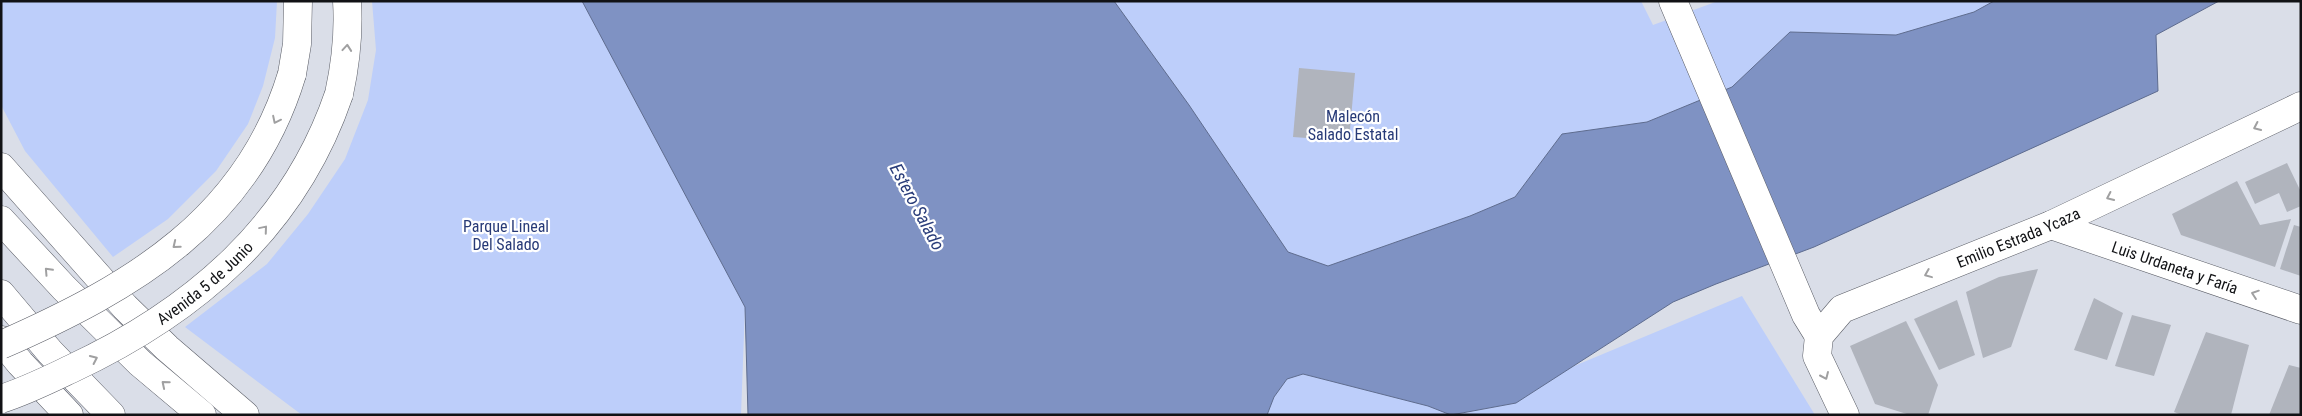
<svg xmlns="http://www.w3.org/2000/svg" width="2302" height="416" viewBox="0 0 2302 416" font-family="'Roboto Condensed',sans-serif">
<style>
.green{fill:#bdcefa}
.water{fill:#7f92c3;stroke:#5e6c8f}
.building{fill:#b0b4bd}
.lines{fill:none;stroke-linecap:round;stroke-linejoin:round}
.minor-casing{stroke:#5a5d66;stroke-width:29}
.major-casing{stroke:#5a5d66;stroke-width:29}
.minor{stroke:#fff;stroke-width:28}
.major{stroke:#fff;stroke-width:28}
.major-bridge-casing{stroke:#5a5d66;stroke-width:29;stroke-linecap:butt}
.major-bridge{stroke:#fff;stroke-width:28}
.oneway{stroke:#a0a0a1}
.labels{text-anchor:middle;stroke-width:4.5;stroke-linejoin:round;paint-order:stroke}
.park-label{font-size:16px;fill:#273a77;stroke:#fff}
.street-label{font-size:16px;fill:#111215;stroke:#fff}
.water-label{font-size:18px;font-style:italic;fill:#2a3d7a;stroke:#fff}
</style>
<rect width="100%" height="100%" fill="#dadee8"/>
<g class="green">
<path d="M 1,1 L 277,1 L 275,38 L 263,86 L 248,124 L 216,171 L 168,219 L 113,257 L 25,151 L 1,105 Z"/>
<path d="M 372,1 L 582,1 L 745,307 L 741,415 L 302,415 L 185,327 L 267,264 L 308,214 L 345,159 L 368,100 L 376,50 Z"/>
<path d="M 1114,1 L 1641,1 L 1653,25 L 1718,1 L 1994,1 L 1974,12 L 1896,35 L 1790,32 L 1732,87 L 1647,122 L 1562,134 L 1515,197 L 1470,216 L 1328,266 L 1288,252 L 1189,105 Z"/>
<path d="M 1742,296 L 1815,415 L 1454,415 L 1516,403 L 1567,369 Z"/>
<path d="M 1303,374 L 1428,406 L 1451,415 L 1267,415 L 1274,397 L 1287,379 Z"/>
</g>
<path class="water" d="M 582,1 L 1114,1 L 1189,105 L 1288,252 L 1328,266 L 1470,216 L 1515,197 L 1562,134 L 1647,122 L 1732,87 L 1790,32 L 1896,35 L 1974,12 L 1994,1 L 2219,1 L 2156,35 L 2158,91 L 1814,247 L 1716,284 L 1673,302 L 1516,403 L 1451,415 L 1428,406 L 1303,374 L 1287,379 L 1274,397 L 1267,415 L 748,415 L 745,307 Z"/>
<g class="building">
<path d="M 1299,68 L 1355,73 L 1349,141 L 1293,137 Z"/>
<path d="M 2287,163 L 2301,192 L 2301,206 L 2287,212 L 2279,193 L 2255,204 L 2245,182 Z"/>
<path d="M 2237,181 L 2260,225 L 2291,219 L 2275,267 L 2181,235 L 2172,214 Z"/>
<path d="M 2294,225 L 2301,227 L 2301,276 L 2280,269 Z"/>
<path d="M 2038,269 L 2011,347 L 1983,358 L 1966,292 L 1999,277 Z"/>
<path d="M 2094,298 L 2123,313 L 2107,360 L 2074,350 Z"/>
<path d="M 1957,300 L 1975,355 L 1939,370 L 1914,319 Z"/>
<path d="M 2132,315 L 2171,325 L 2154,376 L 2115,366 Z"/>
<path d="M 1906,321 L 1938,385 L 1928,415 L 1910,415 L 1875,404 L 1850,346 Z"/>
<path d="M 2206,332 L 2249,345 L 2231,415 L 2182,415 L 2174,412 Z"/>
<path d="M 2289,365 L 2301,368 L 2301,415 L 2269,415 Z"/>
</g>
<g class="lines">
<g class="minor-casing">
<g id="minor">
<path d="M 1673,1 L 1806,315 L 1819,336"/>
<path d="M 1,220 L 64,288 L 140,363 L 202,415"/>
<path id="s1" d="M 2051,225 L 2301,310"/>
<path d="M 1,294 L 50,352 L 111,415"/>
<path id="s2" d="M 1845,415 L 1817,356 L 1819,336 L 1842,309 L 2051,225 L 2301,106"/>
</g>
</g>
<g class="major-casing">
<g id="major">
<path d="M 292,74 L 297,44 L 298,1"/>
<path d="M 339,94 C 346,62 349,33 347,1"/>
<path d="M 1,167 L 125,307 L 167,348 L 245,415"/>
<path d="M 1,340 L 20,363 L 69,415"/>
</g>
</g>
<use href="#minor" class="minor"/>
<use href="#major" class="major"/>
<g class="major-bridge-casing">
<g id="major-bridge">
<path d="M 1,345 C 133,287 248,220 292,74"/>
<path id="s3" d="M 1,399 C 26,391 48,380 71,369 C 195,311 294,226 339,94"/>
</g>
</g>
<use href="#major-bridge" class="major-bridge"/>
</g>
<defs><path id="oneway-chevron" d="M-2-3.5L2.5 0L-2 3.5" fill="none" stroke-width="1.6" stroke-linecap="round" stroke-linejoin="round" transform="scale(1.25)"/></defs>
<g class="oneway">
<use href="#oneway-chevron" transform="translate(347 48) rotate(-85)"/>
<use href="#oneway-chevron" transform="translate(276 120) rotate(116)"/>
<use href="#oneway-chevron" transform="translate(2257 127) rotate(155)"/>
<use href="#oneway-chevron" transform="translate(2110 197) rotate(155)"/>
<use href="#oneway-chevron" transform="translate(264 229) rotate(-50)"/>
<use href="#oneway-chevron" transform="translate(176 245) rotate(141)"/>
<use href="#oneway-chevron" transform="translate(48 271) rotate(-133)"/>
<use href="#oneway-chevron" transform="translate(1928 274) rotate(158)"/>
<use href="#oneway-chevron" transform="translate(2255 294) rotate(-161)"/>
<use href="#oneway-chevron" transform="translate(94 359) rotate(-25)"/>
<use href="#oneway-chevron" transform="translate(1825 376) rotate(66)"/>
<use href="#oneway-chevron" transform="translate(165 384) rotate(-140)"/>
</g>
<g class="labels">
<g class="park-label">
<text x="1353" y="122">Malecón<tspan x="1353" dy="18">Salado Estatal</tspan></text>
<text x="506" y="232">Parque Lineal<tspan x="506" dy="18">Del Salado</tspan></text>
</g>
<g class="street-label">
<text dy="6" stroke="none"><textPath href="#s2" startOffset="311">Emilio Estrada Ycaza</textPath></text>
<text dy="6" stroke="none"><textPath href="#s1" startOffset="131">Luis Urdaneta y Faría</textPath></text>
<text dy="6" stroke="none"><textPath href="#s3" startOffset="236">Avenida 5 de Junio</textPath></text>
</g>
<g class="water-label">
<text transform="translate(917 207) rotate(62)" y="6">Estero Salado</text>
</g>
</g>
<rect width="2302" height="416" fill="none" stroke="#111215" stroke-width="5"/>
</svg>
